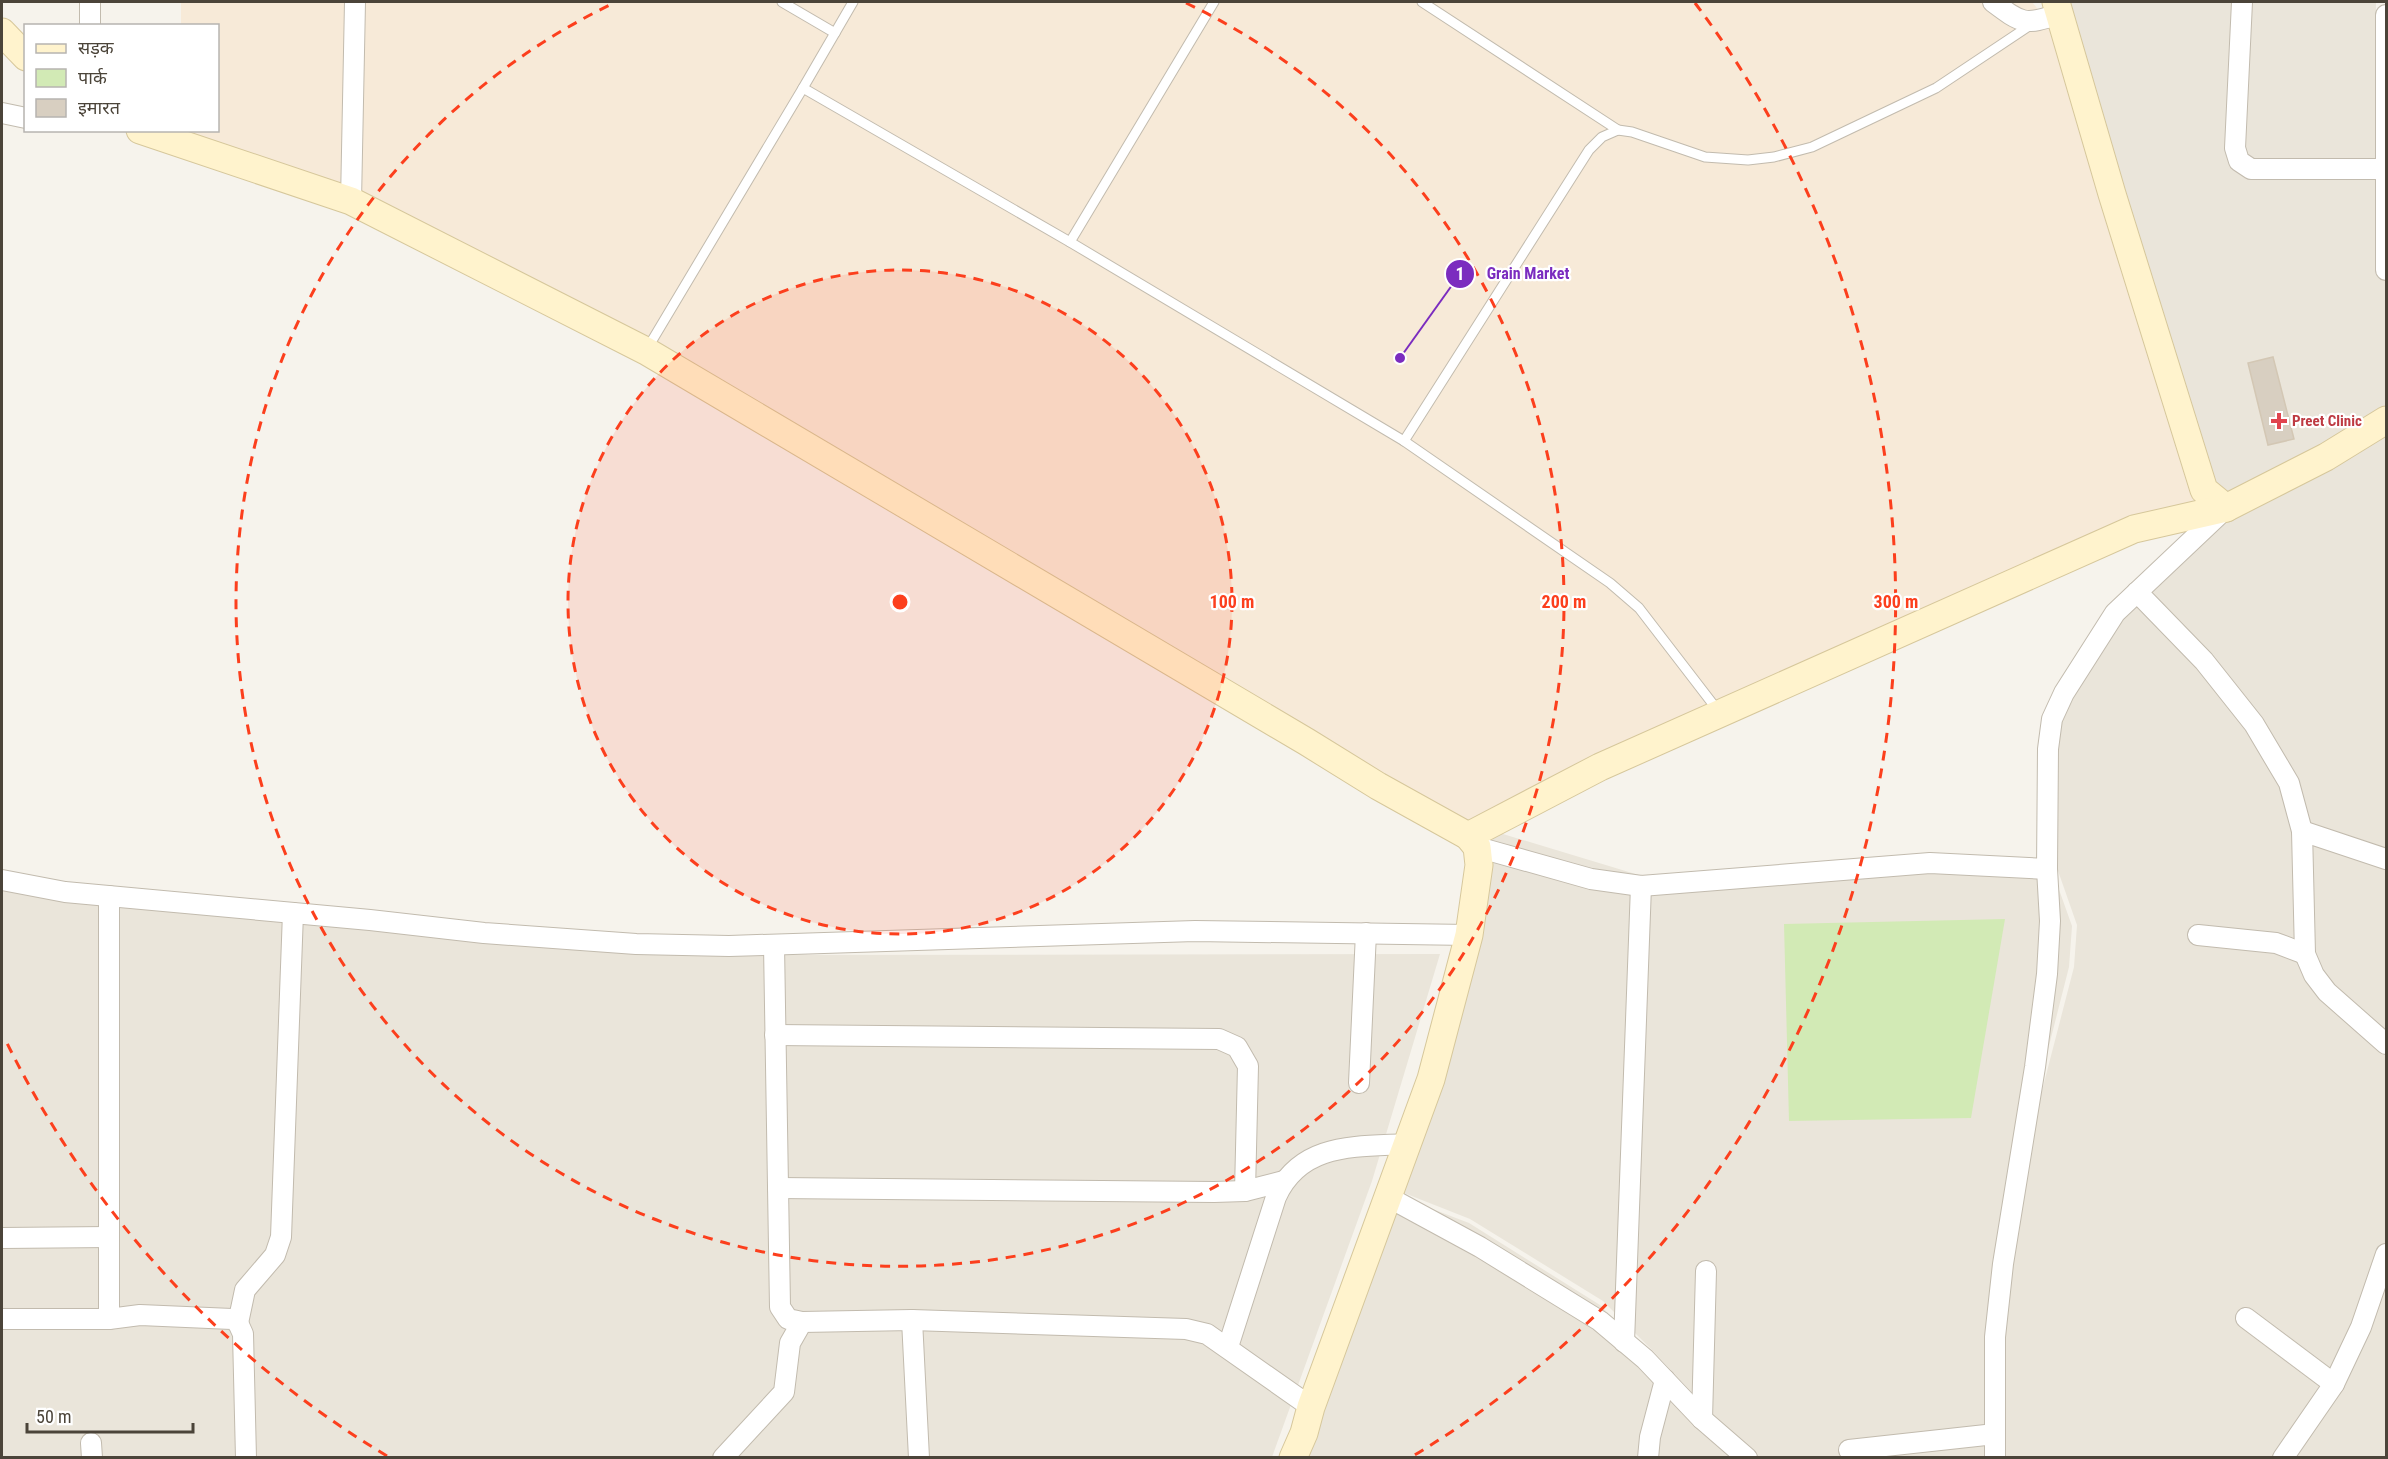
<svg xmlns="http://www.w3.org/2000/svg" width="2388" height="1459" viewBox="0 0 2388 1459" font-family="'Roboto Condensed','Noto Sans Devanagari',sans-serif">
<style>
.residential{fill:#eae5da}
.commercial{fill:#f7ead8}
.green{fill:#d2eab5}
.building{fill:#d8cfc1;stroke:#d3c7b4;stroke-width:1.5}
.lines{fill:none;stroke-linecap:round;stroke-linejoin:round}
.lane-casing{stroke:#c2bbae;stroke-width:11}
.street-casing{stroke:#c2bbae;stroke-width:22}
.secondary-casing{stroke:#d6c79b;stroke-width:29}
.lane{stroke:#fff;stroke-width:9}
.street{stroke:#fff;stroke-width:20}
.secondary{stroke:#fff3cd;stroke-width:27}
.ring{fill:none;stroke:#fc3f1d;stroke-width:3;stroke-dasharray:10 8}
.health-dot{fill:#e0444e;stroke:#fff;stroke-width:2}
.labels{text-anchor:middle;stroke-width:4.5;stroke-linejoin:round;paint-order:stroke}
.health-label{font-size:15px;font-weight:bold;fill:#be3a42;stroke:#fff;text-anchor:start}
.centre{fill:#fc3f1d;stroke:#fff;stroke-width:3}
.ring-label{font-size:18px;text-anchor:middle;font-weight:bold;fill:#fc3f1d;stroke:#fff;stroke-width:4.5;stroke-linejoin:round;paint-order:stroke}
.leader{fill:none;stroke:#7b2cbf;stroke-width:2}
.callout-dot{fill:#7b2cbf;stroke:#fff;stroke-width:2}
.mark-label{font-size:18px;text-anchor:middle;font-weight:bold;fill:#fff}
.callout-label{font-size:16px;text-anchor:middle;font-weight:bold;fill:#7b2cbf;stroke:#fff;stroke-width:4.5;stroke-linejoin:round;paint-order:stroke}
</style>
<rect width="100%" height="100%" fill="#f6f3ec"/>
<g class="residential">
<path d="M 2068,2 L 2376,2 L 2376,29 L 2386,29 L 2386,417 L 2230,503 L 2206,489 Z"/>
<path d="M 2386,423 L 2386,1272 L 2281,1457 L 1998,1458 L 1997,1338 L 2022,1168 L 2074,967 L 2077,925 L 2057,868 L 2055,719 L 2117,614 L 2231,508 Z"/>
<path d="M 1493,831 L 1642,876 L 1930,865 L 2052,870 L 2072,926 L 2069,967 L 2018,1168 L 1993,1457 L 1753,1457 L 1651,1349 L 1603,1301 L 1470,1219 L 1394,1189 L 1491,861 Z"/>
<path d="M 2,887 L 552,948 L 776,955 L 1440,954 L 1372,1181 L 1272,1457 L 2,1458 Z"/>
<path d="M 1393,1194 L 1469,1223 L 1600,1305 L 1747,1458 L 1296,1458 Z"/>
<path d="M 2386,1284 L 2386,1457 L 2287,1458 L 2378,1306 Z"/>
</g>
<path class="commercial" d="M 181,2 L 2032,2 L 2055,30 L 2194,501 L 2133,522 L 1461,837 L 789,434 L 184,131 L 218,130 L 218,26 L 181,25 Z"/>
<path class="green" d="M 2005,919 L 1971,1118 L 1789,1121 L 1784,924 Z"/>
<path class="building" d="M 2273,357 L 2294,439 L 2268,445 L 2248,363 Z"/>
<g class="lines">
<g class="lane-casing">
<g id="lane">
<path d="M 782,2 L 835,33"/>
<path d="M 1422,2 L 1618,130"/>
<path d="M 803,88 L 853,2"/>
<path d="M 1070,242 L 1214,2"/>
<path d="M 647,349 L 803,88 L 1070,242 L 1404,441 L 1610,583 L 1639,608 L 1719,712"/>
<path d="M 1404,441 L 1589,150 L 1602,137 L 1618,130 L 1632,132 L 1705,157 L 1748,160 L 1774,157 L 1812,147 L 1936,88 L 2032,24"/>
</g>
</g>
<g class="street-casing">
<g id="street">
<path d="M 1993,2 C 2021,23 2025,26 2058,14"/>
<path d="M 2242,2 L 2235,148 L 2239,161 L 2251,169 L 2386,169"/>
<path d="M 2386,15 L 2386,270"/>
<path d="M 90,26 L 90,2"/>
<path d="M 2,113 L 26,118"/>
<path d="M 351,201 L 355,2"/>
<path d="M 2137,592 L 2204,661 L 2254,724 L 2289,783 L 2302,831 L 2305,954 L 2314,975 L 2327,992 L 2386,1044"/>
<path d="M 2302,831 L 2386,859"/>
<path d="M 1477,847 L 1591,879 L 1641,886 L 1930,863 L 2047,869"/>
<path d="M 2,880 L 65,892 L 370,920 L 484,933 L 636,944 L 729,946 L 1195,931 L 1469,935"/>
<path d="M 109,896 L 109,1319"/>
<path d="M 2198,935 L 2276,943 L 2305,954"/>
<path d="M 774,945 L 780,1307 L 788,1319 L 802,1322 L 912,1320 L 1186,1329 L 1207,1334 L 1311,1407"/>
<path d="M 775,1035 L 1219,1039 L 1237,1047 L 1248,1066 L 1245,1191"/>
<path d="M 1359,1083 L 1366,933"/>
<path d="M 778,1188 L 1214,1192 L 1245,1191 L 1284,1181"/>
<path d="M 1388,1197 L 1480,1247 L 1600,1321 L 1645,1359 L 1702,1419 L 1747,1458"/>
<path d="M 2,1238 L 109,1237"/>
<path d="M 2246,1318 L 2334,1384"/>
<path d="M 2,1319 L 109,1319 L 140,1315 L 232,1319 L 238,1323 L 243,1334 L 246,1458"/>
<path d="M 912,1320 L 919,1458"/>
<path d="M 238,1323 L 245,1290 L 275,1255 L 281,1237 L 293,913"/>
<path d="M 1624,1342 L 1641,886"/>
<path d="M 1228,1347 L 1276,1197 C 1301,1142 1356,1147 1408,1144"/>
<path d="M 1702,1419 L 1706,1271"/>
<path d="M 91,1443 L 92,1458"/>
<path d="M 1849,1450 L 1995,1434"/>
<path d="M 723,1458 L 784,1392 L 790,1343 L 802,1322"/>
<path d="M 1648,1458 L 1650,1437 L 1665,1380"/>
<path d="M 1995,1458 L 1995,1337 L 2003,1264 L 2035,1067 L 2047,974 L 2050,921 L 2047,869 L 2048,749 L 2052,719 L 2064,693 L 2115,613 L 2225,509"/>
<path d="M 2283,1458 L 2334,1384 L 2361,1327 L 2386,1254"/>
</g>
</g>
<g class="secondary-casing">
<g id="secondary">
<path d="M 2056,2 L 2112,194 L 2204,490 L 2226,508"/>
<path d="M 2,32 L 26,57"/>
<path d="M 140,130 L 351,201 L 646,351 L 1307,742 L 1378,786 L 1468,836 L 1477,847 L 1479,865 L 1469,935 L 1431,1079 L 1311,1407 L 1304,1433 L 1293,1458"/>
<path d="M 1468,836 L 1600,767 L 2134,529 L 2226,508 L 2326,457 L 2386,420"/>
</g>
</g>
<use href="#lane" class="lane"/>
<use href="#street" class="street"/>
<use href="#secondary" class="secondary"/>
</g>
<circle cx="900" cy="602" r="332" fill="#fc3f1d" fill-opacity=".12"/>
<g class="ring">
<circle cx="900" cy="602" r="332"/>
<path d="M1186 3A664 664 0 1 1 614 3"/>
<path d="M387 1456A996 996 0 0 1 5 1039M1695 3A996 996 0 0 1 1413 1456"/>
</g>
<path class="health-dot" d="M2276 412h6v6h6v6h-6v6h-6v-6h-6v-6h6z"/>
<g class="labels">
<g class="health-label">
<text x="2292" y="426">Preet Clinic</text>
</g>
</g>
<circle cx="900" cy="602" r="9" class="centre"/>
<g class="ring-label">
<text x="1232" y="608">100 m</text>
<text x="1564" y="608">200 m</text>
<text x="1896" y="608">300 m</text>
</g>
<path class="leader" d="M1400 358L1460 274"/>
<g class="callout-dot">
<circle cx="1400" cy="358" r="6"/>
<circle cx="1460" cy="274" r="15"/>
</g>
<g class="mark-label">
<text x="1460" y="280">1</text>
</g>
<g class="callout-label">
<text x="1528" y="279">Grain Market</text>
</g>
<rect width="2388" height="1459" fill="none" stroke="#4b4439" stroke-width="6"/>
<rect x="24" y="24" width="195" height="108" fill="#ffffff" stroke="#b7b4b0" stroke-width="1.5"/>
<rect x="36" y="44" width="30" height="9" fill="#fff3cd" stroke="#b7b4b0" stroke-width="1.5"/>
<text x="78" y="54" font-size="18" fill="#4b4439">सड़क</text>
<rect x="36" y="69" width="30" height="18" fill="#d2eab5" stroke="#b7b4b0" stroke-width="1.5"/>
<text x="78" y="84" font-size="18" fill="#4b4439">पार्क</text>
<rect x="36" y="99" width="30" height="18" fill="#d8cfc1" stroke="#b7b4b0" stroke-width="1.5"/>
<text x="78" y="114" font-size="18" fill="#4b4439">इमारत</text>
<path d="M27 1423v9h166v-9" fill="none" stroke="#4b4439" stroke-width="3"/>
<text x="36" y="1423" font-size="18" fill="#4b4439" stroke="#ffffff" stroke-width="4.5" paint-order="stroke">50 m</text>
</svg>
